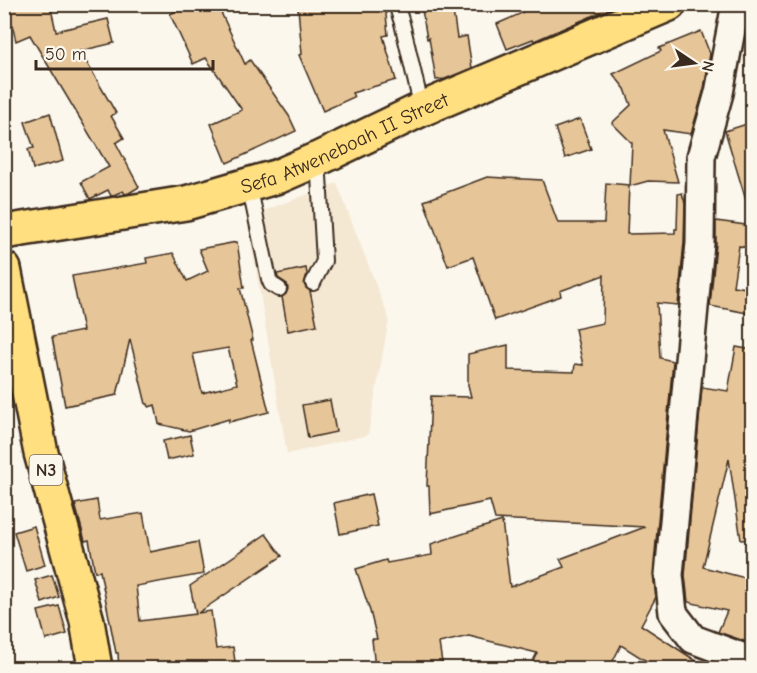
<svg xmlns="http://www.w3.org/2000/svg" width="757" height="673" viewBox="0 0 757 673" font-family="'Comic Neue',sans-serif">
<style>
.built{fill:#f5e8d3}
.building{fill:#e6c598;stroke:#3b2a1e;stroke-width:1.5;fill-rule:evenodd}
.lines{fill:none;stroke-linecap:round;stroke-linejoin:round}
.service-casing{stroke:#3b2a1e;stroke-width:18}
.minor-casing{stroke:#3b2a1e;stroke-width:32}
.primary-casing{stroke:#3b2a1e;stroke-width:38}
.service{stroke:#fbf7ec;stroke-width:14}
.minor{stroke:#fbf7ec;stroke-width:27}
.primary{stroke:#ffdf80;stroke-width:33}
.labels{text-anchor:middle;stroke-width:6;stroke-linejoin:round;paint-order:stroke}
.shield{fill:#fbf7ec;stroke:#75685c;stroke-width:1.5}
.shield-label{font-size:18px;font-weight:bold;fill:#3b2a1e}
.street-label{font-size:20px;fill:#3b2a1e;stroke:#fbf7ec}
</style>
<rect width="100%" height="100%" fill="#fbf7ec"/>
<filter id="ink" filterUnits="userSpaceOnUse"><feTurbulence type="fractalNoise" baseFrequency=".0167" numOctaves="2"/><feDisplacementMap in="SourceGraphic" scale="12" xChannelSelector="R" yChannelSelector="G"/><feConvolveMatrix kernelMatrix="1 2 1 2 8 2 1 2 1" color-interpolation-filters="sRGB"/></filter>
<g filter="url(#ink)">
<path class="built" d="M 337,183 L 389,319 L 368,435 L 287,454 L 247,217 Z"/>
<g class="building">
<path d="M 7,4 L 50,4 L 56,31 L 108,19 L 114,43 L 80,51 L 116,113 L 111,116 L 124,138 L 116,143 L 139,187 L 129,193 L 125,194 L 123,191 L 111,196 L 108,190 L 90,199 L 81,182 L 109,167 L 30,35 L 16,41 Z"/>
<path d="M 190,4 L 217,4 L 245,64 L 250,60 L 289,116 L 296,131 L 227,163 L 211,124 L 242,110 L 206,58 L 193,64 L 170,14 Z"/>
<path d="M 329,4 L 385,4 L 388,35 L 383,36 L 396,80 L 352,93 L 354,97 L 323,111 L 299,55 L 302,54 L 298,8 L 329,6 Z"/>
<path d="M 421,4 L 452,4 L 457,38 L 467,36 L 472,68 L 445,79 L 436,80 L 429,38 L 427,39 Z"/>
<path d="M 535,4 L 620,4 L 534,41 L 533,39 L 507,49 L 497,24 L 522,13 L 521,11 Z"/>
<path d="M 701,31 L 710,54 L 704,89 L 691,134 L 663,130 L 678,182 L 648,181 L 630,186 L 632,143 L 612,123 L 631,105 L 625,89 L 613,74 L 661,51 L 659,48 Z"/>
<path d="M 50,113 L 63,161 L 33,169 L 28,149 L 34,148 L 25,122 Z"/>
<path d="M 580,119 L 591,149 L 565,158 L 555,128 Z"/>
<path d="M 753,122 L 753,206 L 748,207 L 725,131 Z"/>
<path d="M 487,177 L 542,180 L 558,223 L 604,223 L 606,183 L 629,185 L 627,234 L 675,233 L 675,229 L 677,229 L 678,194 L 682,193 L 685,203 L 684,242 L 678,305 L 657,303 L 660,358 L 673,361 L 653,574 L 656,597 L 641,625 L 704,666 L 706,661 L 727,669 L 659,669 L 621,645 L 609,669 L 529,669 L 537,653 L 469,636 L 439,643 L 443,669 L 375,669 L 372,639 L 377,639 L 370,611 L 356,569 L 386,560 L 387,563 L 432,555 L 431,544 L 502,521 L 510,587 L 564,567 L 560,559 L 645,527 L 495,519 L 490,501 L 430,514 L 429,486 L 427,486 L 431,396 L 471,397 L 468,385 L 468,354 L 508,345 L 508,370 L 574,372 L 575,364 L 583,365 L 575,329 L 603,323 L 604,275 L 560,291 L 561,296 L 495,320 L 473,257 L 448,266 L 424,201 Z"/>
<path d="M 716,221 L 753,226 L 753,249 L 739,246 L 733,286 L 753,289 L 753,314 L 710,306 L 716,244 Z"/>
<path d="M 237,242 L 244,288 L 240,288 L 253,340 L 251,340 L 269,412 L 229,422 L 229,419 L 189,431 L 159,424 L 155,405 L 149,407 L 148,404 L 146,404 L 130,339 L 117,395 L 65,406 L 52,337 L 83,331 L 72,276 L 147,263 L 146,258 L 173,253 L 187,281 L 208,271 L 199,249 ZM 228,348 L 237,384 L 202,393 L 193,354 Z"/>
<path d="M 306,268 L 307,274 L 304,284 L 306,288 L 310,291 L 317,325 L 288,331 L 282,297 L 286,294 L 288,289 L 287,284 L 278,278 L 277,274 Z"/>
<path d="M 736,347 L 753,350 L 753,539 L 741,540 L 729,459 L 703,567 L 753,580 L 753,644 L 718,632 L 727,611 L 688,602 L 685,575 L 702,387 L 728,391 Z"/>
<path d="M 330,400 L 336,432 L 308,438 L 302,405 Z"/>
<path d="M 190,435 L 194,454 L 167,460 L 163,441 Z"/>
<path d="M 371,494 L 378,526 L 340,534 L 334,503 Z"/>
<path d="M 97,500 L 100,520 L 143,513 L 150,552 L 198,542 L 204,574 L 136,586 L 140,621 L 196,614 L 190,586 L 266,534 L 282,556 L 198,613 L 211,611 L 216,649 L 233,647 L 236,669 L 119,669 L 118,653 L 116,653 L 100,571 L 95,572 L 89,540 L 85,541 L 75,504 Z"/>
<path d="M 34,526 L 45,565 L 26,571 L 14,532 Z"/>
<path d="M 52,575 L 59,597 L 42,603 L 35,580 Z"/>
<path d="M 59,606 L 67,634 L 46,640 L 38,611 Z"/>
</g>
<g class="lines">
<g class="service-casing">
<g id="service">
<path d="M 396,4 L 402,23 L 422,109"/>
<path d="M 249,185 L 269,279 L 271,284 L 279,289"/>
<path d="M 313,283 L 324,261 L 318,159"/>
</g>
</g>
<g class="minor-casing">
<path id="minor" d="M 736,4 L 719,93 L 701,157 L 700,243 L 669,575 L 673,613 L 693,639 L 752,661"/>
</g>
<g class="primary-casing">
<g id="primary">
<path id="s1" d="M 4,232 L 186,203 L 279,176 L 318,159 L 422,109 L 669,4"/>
<path d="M 4,269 L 41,453 L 87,621 L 95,668"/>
</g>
</g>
<use href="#service" class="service"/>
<use href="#minor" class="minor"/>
<use href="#primary" class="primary"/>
</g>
</g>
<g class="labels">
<rect class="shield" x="29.5" y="455" width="33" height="30" rx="4.5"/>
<g class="shield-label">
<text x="46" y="476">N3</text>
</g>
<g class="street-label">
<text dy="7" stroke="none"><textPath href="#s1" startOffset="354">Sefa Atweneboah II Street</textPath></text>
</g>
</g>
<rect width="757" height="673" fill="none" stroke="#fbf7ec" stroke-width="24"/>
<rect x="12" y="12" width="733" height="649" fill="none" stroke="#3b2a1e" stroke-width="2" filter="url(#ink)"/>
<g transform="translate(694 63) rotate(103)" stroke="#fbf7ec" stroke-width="4.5" paint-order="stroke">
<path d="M0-4.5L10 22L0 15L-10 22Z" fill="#3b2a1e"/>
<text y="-9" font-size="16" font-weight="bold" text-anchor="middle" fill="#3b2a1e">N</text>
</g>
<path d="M36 60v9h177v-9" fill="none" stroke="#3b2a1e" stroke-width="3"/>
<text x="45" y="60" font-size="18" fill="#3b2a1e" stroke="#fbf7ec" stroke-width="4.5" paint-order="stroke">50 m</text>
</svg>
